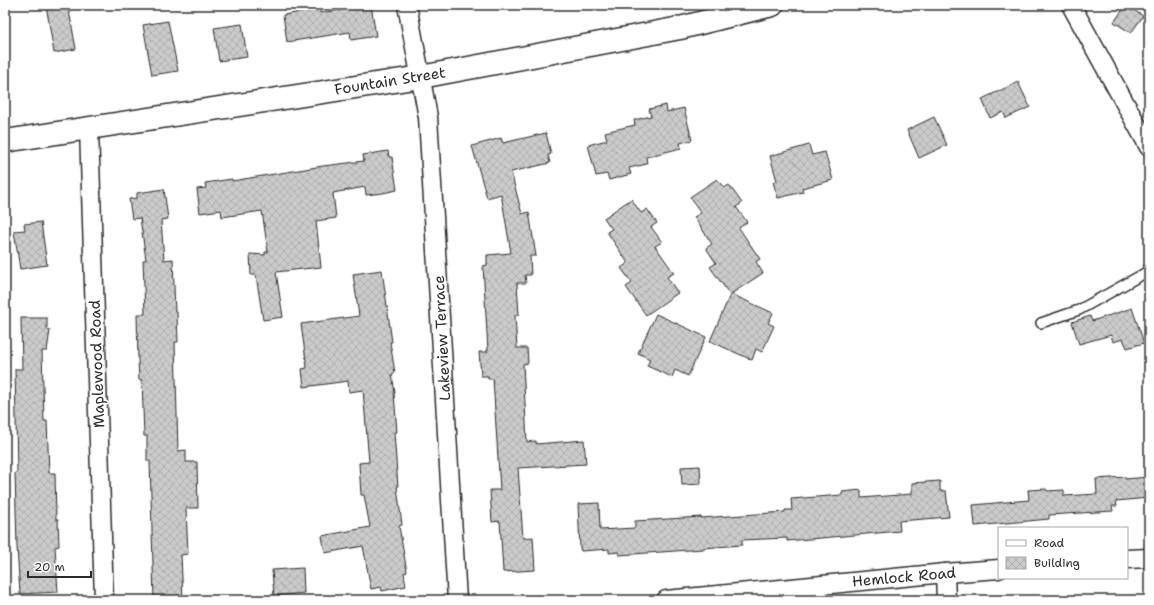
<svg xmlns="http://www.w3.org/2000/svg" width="1154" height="605" viewBox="0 0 1154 605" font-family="'Shantell Sans',sans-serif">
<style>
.building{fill:url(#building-cross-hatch);stroke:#2b2b2b}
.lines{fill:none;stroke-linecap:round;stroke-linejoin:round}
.lane-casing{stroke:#2b2b2b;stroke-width:12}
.street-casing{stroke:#2b2b2b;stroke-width:21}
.secondary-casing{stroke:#2b2b2b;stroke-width:25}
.lane{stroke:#fff;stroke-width:9}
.street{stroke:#fff;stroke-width:18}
.secondary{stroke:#fff;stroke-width:22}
.labels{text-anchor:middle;stroke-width:3;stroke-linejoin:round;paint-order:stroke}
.street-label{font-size:15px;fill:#2b2b2b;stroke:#fff}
</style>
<defs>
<pattern id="building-cross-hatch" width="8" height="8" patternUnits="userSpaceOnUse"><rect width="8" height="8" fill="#cbcbcb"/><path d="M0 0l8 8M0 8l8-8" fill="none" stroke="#aeaeae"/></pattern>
</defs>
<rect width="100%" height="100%" fill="#fff"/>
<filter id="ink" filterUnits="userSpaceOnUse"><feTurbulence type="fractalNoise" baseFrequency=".025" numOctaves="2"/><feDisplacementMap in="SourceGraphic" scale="8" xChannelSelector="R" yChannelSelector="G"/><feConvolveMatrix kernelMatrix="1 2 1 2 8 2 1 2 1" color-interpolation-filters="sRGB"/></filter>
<g filter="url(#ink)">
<g class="building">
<path d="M 46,5 L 68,5 L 76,49 L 54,53 Z"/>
<path d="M 371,5 L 376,36 L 351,40 L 350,32 L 287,42 L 283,15 L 320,9 L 320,13 Z"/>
<path d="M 1126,5 L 1143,16 L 1131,33 L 1114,22 Z"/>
<path d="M 168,21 L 178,71 L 152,75 L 143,25 Z"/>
<path d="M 242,24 L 247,57 L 219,61 L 214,28 Z"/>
<path d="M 1018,82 L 1030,107 L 1006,118 L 1003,112 L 990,118 L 982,99 Z"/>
<path d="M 666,105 L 667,112 L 684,108 L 692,140 L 680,143 L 681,148 L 646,157 L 647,164 L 629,168 L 631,174 L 609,180 L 607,174 L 596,176 L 588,145 L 607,140 L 605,132 L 635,125 L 634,120 L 651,116 L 649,109 Z"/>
<path d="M 934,117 L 947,145 L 919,158 L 907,130 Z"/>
<path d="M 546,133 L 551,154 L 548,155 L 550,163 L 511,172 L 522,214 L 529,212 L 536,256 L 530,256 L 531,275 L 525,275 L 526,283 L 517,283 L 519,315 L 515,315 L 517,348 L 527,348 L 528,363 L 523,364 L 527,442 L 536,441 L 536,444 L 584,440 L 586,464 L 518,468 L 523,538 L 533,537 L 535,570 L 503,572 L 500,521 L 492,522 L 490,490 L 500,490 L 493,379 L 488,379 L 488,376 L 481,376 L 479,352 L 487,352 L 487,350 L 488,350 L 483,266 L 487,265 L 487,255 L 511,253 L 501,194 L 487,198 L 472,146 L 501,138 L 503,143 Z"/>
<path d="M 809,145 L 812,155 L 825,152 L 833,180 L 802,188 L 803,192 L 778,198 L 773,182 L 777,181 L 770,156 Z"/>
<path d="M 388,151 L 389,157 L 392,157 L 397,190 L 383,193 L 366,195 L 365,187 L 333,193 L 336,218 L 316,221 L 321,267 L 276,272 L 283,317 L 263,320 L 256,275 L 251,275 L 250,254 L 265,255 L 265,252 L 268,252 L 262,211 L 222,217 L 221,210 L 200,213 L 197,189 L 206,188 L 205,183 L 232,179 L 232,181 L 323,166 L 364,161 L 363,155 Z"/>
<path d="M 717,179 L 724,188 L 729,185 L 742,203 L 736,207 L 747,222 L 739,228 L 760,259 L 756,262 L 763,273 L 731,294 L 773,313 L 768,323 L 774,326 L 762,352 L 756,349 L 752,360 L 710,341 L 730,295 L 710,267 L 716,263 L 706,248 L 712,244 L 694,217 L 701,213 L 690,197 Z"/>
<path d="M 164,189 L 168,219 L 161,220 L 164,260 L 173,259 L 175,312 L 177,312 L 178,342 L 175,342 L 178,451 L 186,450 L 186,462 L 197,462 L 198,508 L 186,508 L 188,554 L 181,555 L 183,600 L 154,600 L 150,461 L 147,461 L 147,436 L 144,436 L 142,380 L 139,380 L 138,360 L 137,314 L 145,314 L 143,260 L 146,260 L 140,218 L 132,219 L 129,199 L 137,198 L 137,193 Z"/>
<path d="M 631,199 L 641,213 L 647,209 L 657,223 L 651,227 L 662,242 L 655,246 L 674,273 L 667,277 L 678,293 L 646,315 L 626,287 L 632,283 L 621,268 L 628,263 L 607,232 L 612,229 L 604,218 Z"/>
<path d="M 41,222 L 47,265 L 20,269 L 14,231 L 25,230 L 24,224 Z"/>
<path d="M 382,270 L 392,342 L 390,342 L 395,373 L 392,374 L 395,393 L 394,393 L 397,432 L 394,432 L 398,487 L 397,487 L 402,525 L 399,526 L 407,572 L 404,573 L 406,586 L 382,591 L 381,587 L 371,589 L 363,546 L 325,553 L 322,536 L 370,527 L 364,495 L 361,495 L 359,463 L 369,462 L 363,390 L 349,392 L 348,381 L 304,387 L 302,369 L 307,368 L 301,324 L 359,316 L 353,274 Z"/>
<path d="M 1132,308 L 1144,343 L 1127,348 L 1123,339 L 1113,342 L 1111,335 L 1079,344 L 1072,322 L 1090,316 L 1092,321 Z"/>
<path d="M 656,314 L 706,337 L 688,376 L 675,370 L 672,377 L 647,366 L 650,359 L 638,353 Z"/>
<path d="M 21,318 L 47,318 L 47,330 L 50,330 L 47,351 L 42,351 L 44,421 L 47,421 L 49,473 L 55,473 L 56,519 L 58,519 L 59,546 L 55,547 L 58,592 L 20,594 L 17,547 L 15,473 L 17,472 L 15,369 L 22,369 Z"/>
<path d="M 700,466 L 701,484 L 682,485 L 681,467 Z"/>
<path d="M 1125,477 L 1125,479 L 1149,477 L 1149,498 L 1116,501 L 1117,506 L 1112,506 L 1113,511 L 1049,515 L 1049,519 L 975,526 L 973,505 L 1029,500 L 1028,490 L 1046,489 L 1047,491 L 1064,490 L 1064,496 L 1097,494 L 1096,479 Z"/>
<path d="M 940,481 L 940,491 L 946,491 L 949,517 L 899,521 L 900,531 L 787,541 L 787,538 L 742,540 L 742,545 L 703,548 L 703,549 L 619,555 L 619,552 L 609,553 L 609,549 L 581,551 L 580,548 L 578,504 L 599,503 L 600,530 L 635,528 L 635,521 L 701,517 L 701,518 L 785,512 L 785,510 L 792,510 L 791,499 L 842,495 L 842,492 L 861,490 L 861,498 L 912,494 L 912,483 Z"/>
<path d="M 303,568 L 304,593 L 274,596 L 272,570 Z"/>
</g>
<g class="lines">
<g class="lane-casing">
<path id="lane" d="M 1041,323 L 1079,310 L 1145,273 L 1149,268"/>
</g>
<g class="street-casing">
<g id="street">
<path d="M 407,5 L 428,117 L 457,600"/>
<path d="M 1071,5 L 1149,147"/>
<path d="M 89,128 L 104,600"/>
<path d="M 1127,559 L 1149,558"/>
<path d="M 945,573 L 946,600"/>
<path d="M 666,600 L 945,573 L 999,569"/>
</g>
</g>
<g class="secondary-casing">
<path id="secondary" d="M 5,141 L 421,77 L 680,28 L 772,5"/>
</g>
<use href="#lane" class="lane"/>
<use href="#street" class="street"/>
<use href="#secondary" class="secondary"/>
</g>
</g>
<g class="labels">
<g class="street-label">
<text transform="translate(390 81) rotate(-9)" y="5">Fountain Street</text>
<text transform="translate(442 338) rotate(-93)" y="5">Lakeview Terrace</text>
<text transform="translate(97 364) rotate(-92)" y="5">Maplewood Road</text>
<text transform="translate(904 577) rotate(-5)" y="5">Hemlock Road</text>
</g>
</g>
<rect width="1154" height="605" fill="none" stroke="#fff" stroke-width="20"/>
<rect x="10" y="10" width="1134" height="585" fill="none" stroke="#2b2b2b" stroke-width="1.5" filter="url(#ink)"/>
<rect x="998" y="527" width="130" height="52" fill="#ffffff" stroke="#aaaaaa"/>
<rect x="1006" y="540" width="20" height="6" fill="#ffffff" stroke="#aaaaaa"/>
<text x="1034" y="547" font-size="12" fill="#2b2b2b">Road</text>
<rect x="1006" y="557" width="20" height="12" fill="url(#building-cross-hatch)" stroke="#aaaaaa"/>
<text x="1034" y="567" font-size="12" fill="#2b2b2b">Building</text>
<path d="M28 571v6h63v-6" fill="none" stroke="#2b2b2b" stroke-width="2"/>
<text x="34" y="571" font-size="12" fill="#2b2b2b" stroke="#ffffff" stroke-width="3" paint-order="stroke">20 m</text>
</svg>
